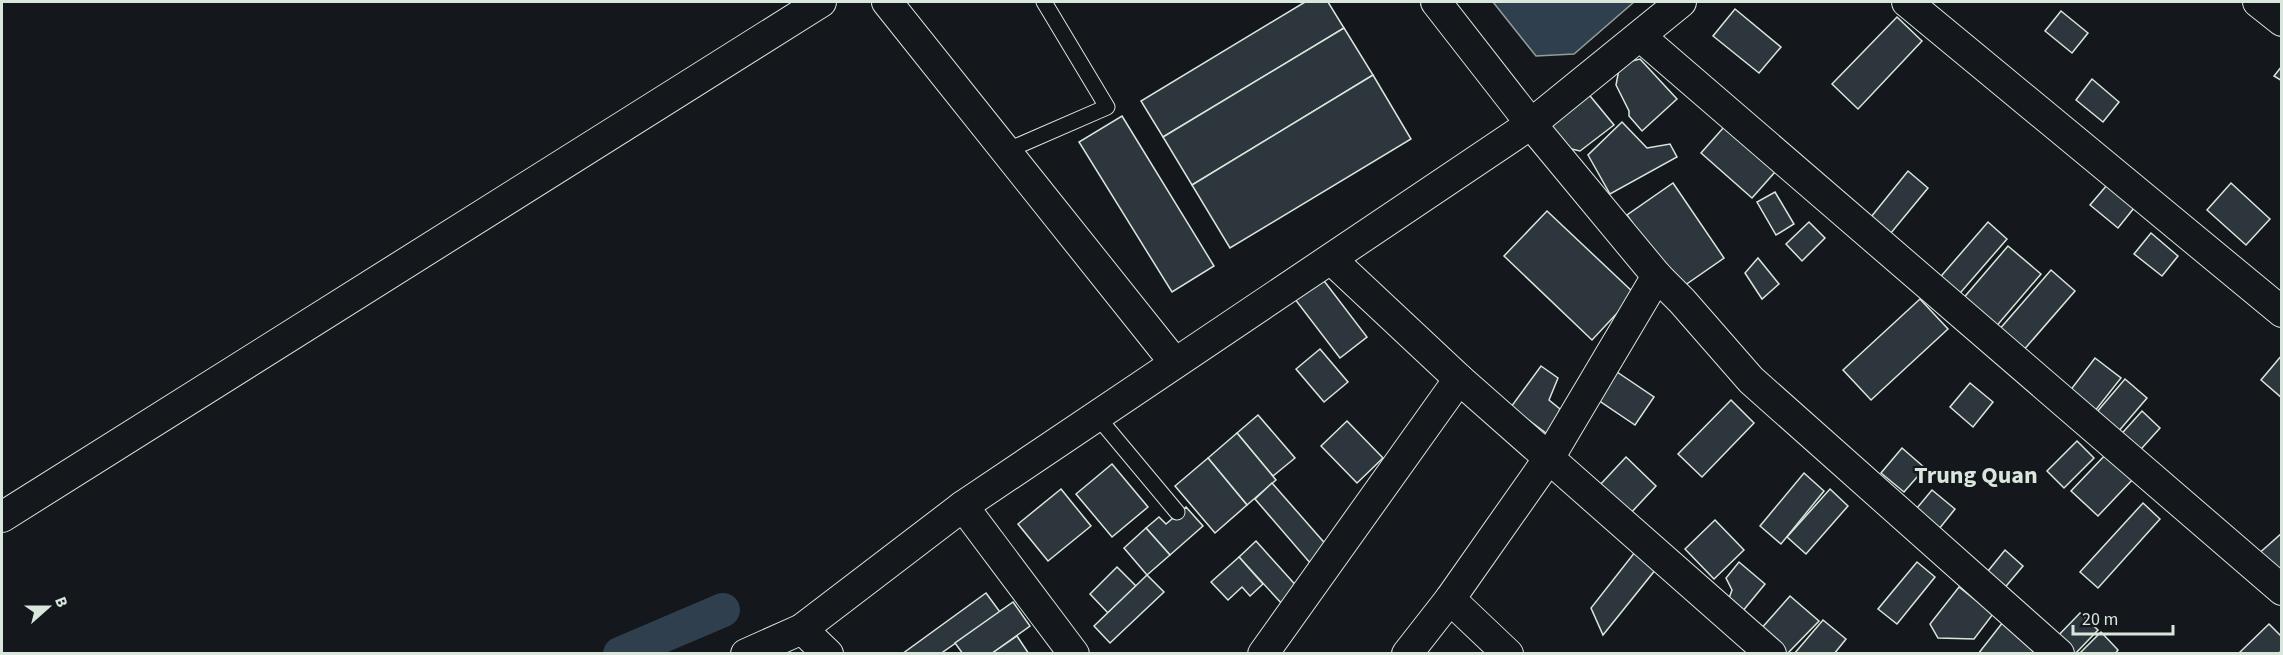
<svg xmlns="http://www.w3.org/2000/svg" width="2283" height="655" viewBox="0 0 2283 655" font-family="'Source Sans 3',sans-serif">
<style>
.water{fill:#2f3f4d;stroke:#939e99;stroke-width:1.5}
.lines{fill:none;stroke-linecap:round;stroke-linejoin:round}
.canal{stroke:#2f3f4d;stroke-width:34}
.building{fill:#2c363c;stroke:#d8e6dc;stroke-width:1.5}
.lane-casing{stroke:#d8e6dc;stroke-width:17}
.street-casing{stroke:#d8e6dc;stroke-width:32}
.lane{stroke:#14181c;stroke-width:15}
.street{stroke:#14181c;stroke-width:30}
.labels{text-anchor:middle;stroke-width:4.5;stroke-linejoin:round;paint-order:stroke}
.quarter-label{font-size:24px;font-weight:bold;fill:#d8e6dc;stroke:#14181c}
</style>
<rect width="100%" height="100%" fill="#14181c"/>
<path class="water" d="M 1493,2 L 1634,2 L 1574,54 L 1536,56 Z"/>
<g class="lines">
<path class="canal" d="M 620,654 L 723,610"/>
</g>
<g class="building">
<path d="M 1305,2 L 1328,2 L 1344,28 L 1163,137 L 1141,101 Z"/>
<path d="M 1735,9 L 1781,47 L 1759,73 L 1713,36 Z"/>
<path d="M 2061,11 L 2088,33 L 2072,53 L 2045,31 Z"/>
<path d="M 1897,17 L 1922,41 L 1858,109 L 1832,84 Z"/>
<path d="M 1344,28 L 1373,75 L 1192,185 L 1163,137 Z"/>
<path d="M 1640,59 L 1677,99 L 1642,131 L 1629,116 L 1629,111 L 1616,85 L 1620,64 Z"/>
<path d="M 2282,66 L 2282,81 L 2274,76 Z"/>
<path d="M 1373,75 L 1411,139 L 1230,248 L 1192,185 Z"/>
<path d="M 2092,79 L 2119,102 L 2103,122 L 2076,100 Z"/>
<path d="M 1586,91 L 1614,125 L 1580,151 L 1567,148 L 1547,122 Z"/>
<path d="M 1122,116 L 1214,266 L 1172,292 L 1079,142 Z"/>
<path d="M 1622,122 L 1647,148 L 1670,144 L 1677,157 L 1610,194 L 1588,155 Z"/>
<path d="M 1724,127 L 1775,172 L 1752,198 L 1701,153 Z"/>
<path d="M 1908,171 L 1928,188 L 1886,239 L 1867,222 Z"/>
<path d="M 1673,183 L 1724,258 L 1678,290 L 1627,215 Z"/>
<path d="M 2231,183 L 2270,219 L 2246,245 L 2207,210 Z"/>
<path d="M 2107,185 L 2134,208 L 2118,228 L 2090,205 Z"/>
<path d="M 1775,192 L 1794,224 L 1776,235 L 1757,202 Z"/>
<path d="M 1547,211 L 1635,294 L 1592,340 L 1504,256 Z"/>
<path d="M 1809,222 L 1825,238 L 1802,261 L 1786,244 Z"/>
<path d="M 1988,222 L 2007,239 L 1955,299 L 1936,282 Z"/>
<path d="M 2151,233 L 2178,256 L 2162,276 L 2134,254 Z"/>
<path d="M 2008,246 L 2041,274 L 1994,329 L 1961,301 Z"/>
<path d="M 1758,258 L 1779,284 L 1762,299 L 1745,273 Z"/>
<path d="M 2051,270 L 2075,291 L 2022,352 L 1998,331 Z"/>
<path d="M 1318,273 L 1367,337 L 1340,358 L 1291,294 Z"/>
<path d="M 1920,299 L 1948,329 L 1871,400 L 1843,370 Z"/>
<path d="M 1320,349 L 1348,382 L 1324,402 L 1296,369 Z"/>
<path d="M 2282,355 L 2282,398 L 2261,380 Z"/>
<path d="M 2095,358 L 2121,378 L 2091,416 L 2066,396 Z"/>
<path d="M 1541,366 L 1558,378 L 1549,400 L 1560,409 L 1550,436 L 1511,407 Z"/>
<path d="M 1617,372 L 1654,397 L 1635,425 L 1598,400 Z"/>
<path d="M 2125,379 L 2147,398 L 2112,439 L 2090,420 Z"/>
<path d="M 1970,383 L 1993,402 L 1973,427 L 1950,407 Z"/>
<path d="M 1731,400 L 1754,423 L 1702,477 L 1678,454 Z"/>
<path d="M 2142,411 L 2160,428 L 2134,457 L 2116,440 Z"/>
<path d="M 1258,415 L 1295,458 L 1273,476 L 1237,433 Z"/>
<path d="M 1347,421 L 1383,458 L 1357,483 L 1321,446 Z"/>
<path d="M 1237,433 L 1276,480 L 1247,505 L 1208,458 Z"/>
<path d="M 2077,441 L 2094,458 L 2064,488 L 2047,471 Z"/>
<path d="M 1902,448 L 1925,468 L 1904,492 L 1881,473 Z"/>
<path d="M 2108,452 L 2135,477 L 2098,516 L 2071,491 Z"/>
<path d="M 1626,457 L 1656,486 L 1628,516 L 1598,487 Z"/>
<path d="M 1208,458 L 1247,505 L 1215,533 L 1175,486 Z"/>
<path d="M 1112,464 L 1148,507 L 1112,537 L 1076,494 Z"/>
<path d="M 1804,473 L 1824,491 L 1781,544 L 1760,526 Z"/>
<path d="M 1272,483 L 1329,548 L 1311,564 L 1255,499 Z"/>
<path d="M 1061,489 L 1091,526 L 1048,561 L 1018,524 Z"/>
<path d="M 1830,489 L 1848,506 L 1806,554 L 1787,537 Z"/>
<path d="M 1932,490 L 1955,509 L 1935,534 L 1912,514 Z"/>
<path d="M 2143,503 L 2160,519 L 2098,588 L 2080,572 Z"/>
<path d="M 1186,507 L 1203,526 L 1170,555 L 1146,528 L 1159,517 L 1166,524 Z"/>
<path d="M 1715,520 L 1744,550 L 1714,579 L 1685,549 Z"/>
<path d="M 1146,528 L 1170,555 L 1147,575 L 1124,548 Z"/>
<path d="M 2282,533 L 2282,568 L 2274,575 L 2256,556 Z"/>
<path d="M 1256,541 L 1300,590 L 1283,605 L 1239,557 Z"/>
<path d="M 2005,550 L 2023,566 L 2002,591 L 1984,576 Z"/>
<path d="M 1635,552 L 1656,569 L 1603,635 L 1591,608 Z"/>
<path d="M 1239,557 L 1263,584 L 1250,596 L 1242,587 L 1228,600 L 1211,582 Z"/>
<path d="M 1739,562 L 1765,584 L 1742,612 L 1728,601 L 1732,590 L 1726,578 Z"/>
<path d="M 1917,562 L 1935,577 L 1897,624 L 1878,609 Z"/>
<path d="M 1117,567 L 1136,586 L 1108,613 L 1090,594 Z"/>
<path d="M 1147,575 L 1164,592 L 1110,643 L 1094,626 Z"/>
<path d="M 1959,587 L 1993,614 L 1974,639 L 1938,638 L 1930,624 Z"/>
<path d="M 986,593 L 1000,612 L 940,654 L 902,654 Z"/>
<path d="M 1790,596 L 1819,621 L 1787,654 L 1760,630 Z"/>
<path d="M 1013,602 L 1030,626 L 991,654 L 963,654 L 955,643 Z"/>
<path d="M 2080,613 L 2098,630 L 2075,654 L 2069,654 L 2054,640 Z"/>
<path d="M 1823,620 L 1846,639 L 1834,654 L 1794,654 Z"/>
<path d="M 2003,622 L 2042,654 L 1978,654 Z"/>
<path d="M 2269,624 L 2282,637 L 2282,650 L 2278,654 L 2238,654 Z"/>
<path d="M 2101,632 L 2118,650 L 2115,654 L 2079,654 Z"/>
<path d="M 1017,636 L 1029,654 L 991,654 Z"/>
</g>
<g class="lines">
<g class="lane-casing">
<g id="lane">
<path d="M 1006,151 L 1107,107 L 1044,2"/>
<path d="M 1096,415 L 1177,512"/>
</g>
</g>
<g class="street-casing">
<g id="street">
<path d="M 887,2 L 1175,363"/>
<path d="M 1436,2 L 1531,124 L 1657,276 L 1682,301 L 1751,380 L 2059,654"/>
<path d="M 1907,2 L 2282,312"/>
<path d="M 2258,2 L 2282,21"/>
<path d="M 1641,37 L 2282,590"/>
<path d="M 1332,260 L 1459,379 L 1771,654"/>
<path d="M 963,506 L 1074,654"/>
<path d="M 2,517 L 821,2"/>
<path d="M 1450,599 L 1508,654"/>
<path d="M 802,629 L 828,654"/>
<path d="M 746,654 L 802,629 L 963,506 L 1531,124 L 1681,2"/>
<path d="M 1263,654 L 1459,379"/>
<path d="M 1407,654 L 1450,599 L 1549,458 L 1657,276"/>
</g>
</g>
<use href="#lane" class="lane"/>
<use href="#street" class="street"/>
</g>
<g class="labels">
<g class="quarter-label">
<text x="1976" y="483">Trung Quan</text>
</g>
</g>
<rect width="2283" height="655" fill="none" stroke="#d8e6dc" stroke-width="6"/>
<g transform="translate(48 607) rotate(69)" stroke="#14181c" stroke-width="4.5" paint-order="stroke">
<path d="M0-4.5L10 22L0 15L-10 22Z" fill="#d8e6dc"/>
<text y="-9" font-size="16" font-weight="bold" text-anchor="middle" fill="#d8e6dc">B</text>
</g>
<path d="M2073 625v9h100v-9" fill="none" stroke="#d8e6dc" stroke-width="3"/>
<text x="2082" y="625" font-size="18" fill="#d8e6dc" stroke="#14181c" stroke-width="4.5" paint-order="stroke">20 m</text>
</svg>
